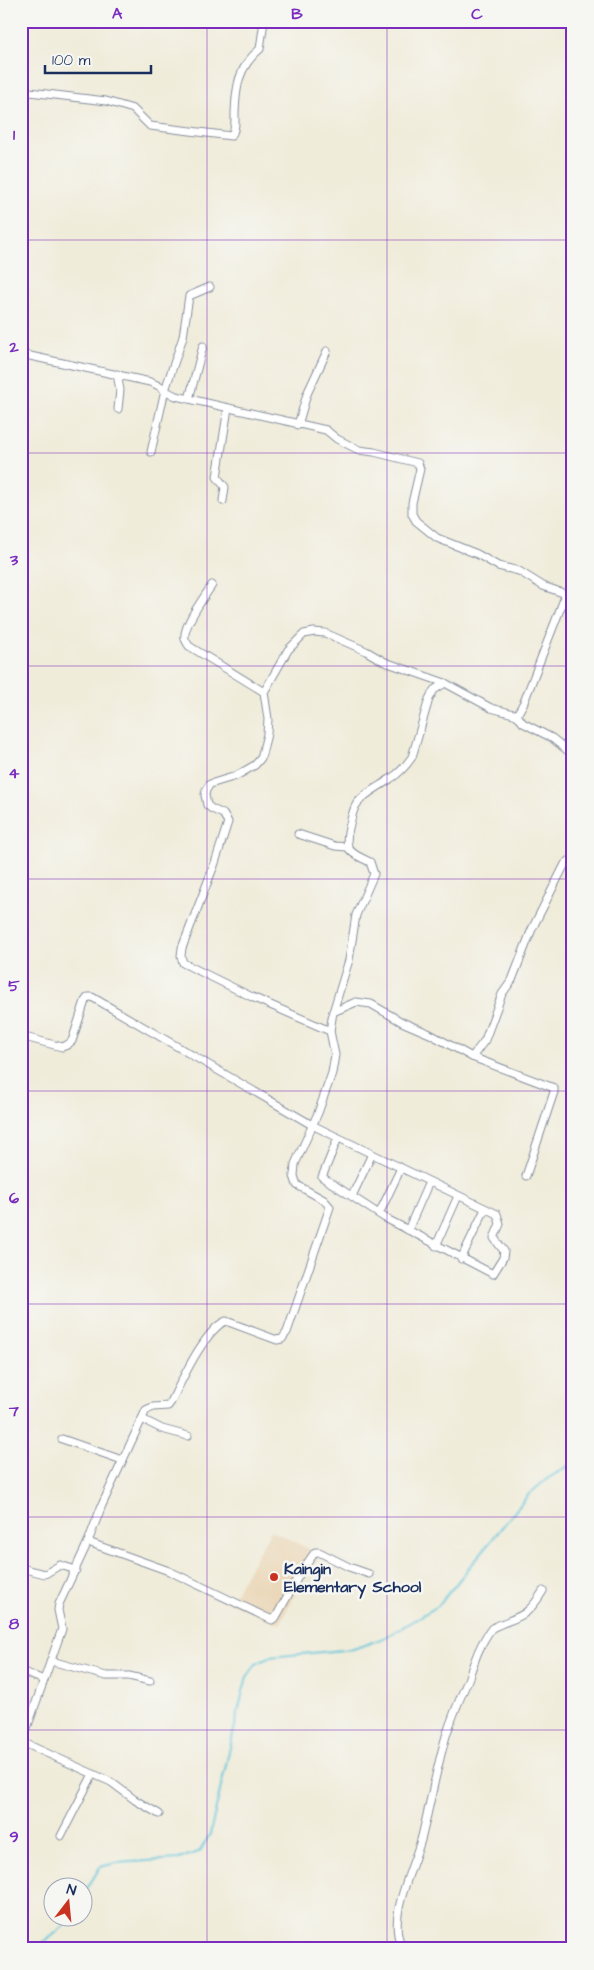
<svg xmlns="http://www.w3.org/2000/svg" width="594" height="1970" viewBox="0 0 594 1970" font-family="'Architects Daughter',sans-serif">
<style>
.built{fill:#ebd8ba}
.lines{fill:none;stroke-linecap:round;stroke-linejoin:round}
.stream{stroke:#5dc4da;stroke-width:2}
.street-casing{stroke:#868e9c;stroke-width:9}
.street{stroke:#fff;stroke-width:7}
.grid{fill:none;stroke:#7b2cbf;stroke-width:1;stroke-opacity:0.55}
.poi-dot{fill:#c8321e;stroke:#f6f6f2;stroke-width:2}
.labels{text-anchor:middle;stroke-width:5;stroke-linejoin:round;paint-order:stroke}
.poi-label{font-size:16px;font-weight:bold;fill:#1b2f5e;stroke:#f6f6f2;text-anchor:start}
.neatline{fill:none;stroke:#7b2cbf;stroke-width:2}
.grid-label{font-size:16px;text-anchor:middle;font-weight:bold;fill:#7b2cbf}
</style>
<rect width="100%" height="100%" fill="#f6f6f2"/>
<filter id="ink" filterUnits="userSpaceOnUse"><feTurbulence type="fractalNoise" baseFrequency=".02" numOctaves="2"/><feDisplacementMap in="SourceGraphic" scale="10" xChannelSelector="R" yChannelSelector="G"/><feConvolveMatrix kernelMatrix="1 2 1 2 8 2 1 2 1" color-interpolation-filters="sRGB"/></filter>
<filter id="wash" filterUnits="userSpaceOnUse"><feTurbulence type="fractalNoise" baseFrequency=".0096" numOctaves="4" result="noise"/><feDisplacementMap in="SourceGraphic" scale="20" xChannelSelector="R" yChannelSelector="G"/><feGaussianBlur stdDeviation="1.12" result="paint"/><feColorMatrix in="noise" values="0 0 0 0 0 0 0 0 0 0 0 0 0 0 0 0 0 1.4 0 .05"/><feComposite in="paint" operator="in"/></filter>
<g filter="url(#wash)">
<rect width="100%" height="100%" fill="#f0ecda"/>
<path class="built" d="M 271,1530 L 315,1552 L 280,1624 L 230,1602 Z"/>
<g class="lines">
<g class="stream">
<path d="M 82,1897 L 100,1867 L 116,1863 L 179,1859 L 200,1851 L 210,1834 L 243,1691 L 247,1677 L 256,1664 L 270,1657 L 353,1649 L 384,1638 L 438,1606 L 529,1494 L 547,1479 L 573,1463"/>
<path d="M 31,1949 C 47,1941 60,1932 71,1918"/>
</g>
</g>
</g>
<g filter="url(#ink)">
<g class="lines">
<g class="street-casing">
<g id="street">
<path d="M 21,91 L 106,101 L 133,109 L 150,126 L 231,136 C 236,130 235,121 235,113 C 236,87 238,67 260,49 L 264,21"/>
<path d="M 21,354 L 150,382 C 160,385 166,392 176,396 L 326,430 L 337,439 L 359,450 L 374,452 L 418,463 L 420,469 L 412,503 L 412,514 L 416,521 L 437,538 L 477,554 L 498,566 L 519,571 L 543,586 L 566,594"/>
<path d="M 117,374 L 120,390 L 118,409"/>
<path d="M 189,399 L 203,346"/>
<path d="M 298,425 L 307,394 L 327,351"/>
<path d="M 151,452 L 165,390 L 183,337 L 189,296 L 210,287"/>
<path d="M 223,501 L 225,487 L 217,477 L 228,408"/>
<path d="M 212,585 C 205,596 182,626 185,639 C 185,640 189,646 189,646 L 264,692"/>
<path d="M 517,715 L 523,723 L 552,738 L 573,755"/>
<path d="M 21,805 L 24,806"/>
<path d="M 298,834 L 335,846 L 347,847"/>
<path d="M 333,1012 L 356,1002 L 371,1004 L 402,1022 L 430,1034 L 472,1057 L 554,1088 L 554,1092 L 526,1176"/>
<path d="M 330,1031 L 252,997 L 183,963 L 181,956 L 182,948 L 215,863 L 228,822 L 223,814 L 212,809 L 207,805 L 205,795 L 206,790 L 210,784 L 236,776 L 255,765 L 261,758 L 267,734 L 268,719 L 264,692 L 288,650 L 304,634 L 314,632 L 325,633 L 366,651 L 385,662 L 445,683 L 491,708 L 517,715 L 524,702 L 566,594 L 573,589"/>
<path d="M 21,1036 L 62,1047 L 67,1045 L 72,1041 L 85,1001 L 88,997 L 92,997 L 312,1125 L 497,1214 L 500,1224 L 494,1238 L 504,1251 L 503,1258 L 493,1274 L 385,1218 L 322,1177 L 338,1138"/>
<path d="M 472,1057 L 485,1040 L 502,994 L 512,980 L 532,929 L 565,864 L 573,858"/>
<path d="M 352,1196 L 372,1154"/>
<path d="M 379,1214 L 401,1168"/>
<path d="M 408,1230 L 429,1182"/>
<path d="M 436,1246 L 458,1196"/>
<path d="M 461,1259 L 485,1209"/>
<path d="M 142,1419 L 162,1429 L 188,1436"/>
<path d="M 62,1439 L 122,1460"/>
<path d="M 88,1542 L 169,1571 L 272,1620 L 276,1617 L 299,1575 L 315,1552 L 319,1552 L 349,1567 L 369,1574"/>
<path d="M 21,1568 L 45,1574 L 60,1565 L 76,1570"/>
<path d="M 51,1661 L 106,1676 L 129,1676 L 150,1681"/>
<path d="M 21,1671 L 44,1680"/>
<path d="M 22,1742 L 111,1782 L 135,1800 L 159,1814"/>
<path d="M 21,1745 L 62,1629 L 58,1610 L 59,1604 L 88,1542 L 102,1505 L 146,1410 L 153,1407 L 168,1406 L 171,1402 C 181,1382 205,1329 226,1321 L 277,1340 L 282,1339 L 287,1332 L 330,1207 L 324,1200 L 297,1185 L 294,1176 L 295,1164 L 318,1113 L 332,1073 L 335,1055 L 330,1031 L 333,1012 L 349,960 L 356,915 L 374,874 L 370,862 C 351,853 343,851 349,828 C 351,821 352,812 356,805 C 363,794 379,787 390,779 C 400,773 406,766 412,757 L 429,699 L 434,690 L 445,683"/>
<path d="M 61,1836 L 93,1774"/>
<path d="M 411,1949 L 400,1942 C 389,1915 413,1867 421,1840 C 430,1805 436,1770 446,1736 C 452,1717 460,1698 468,1680 C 474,1662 480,1643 492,1628 C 520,1615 526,1619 543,1591"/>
</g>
</g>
<use href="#street" class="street"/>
</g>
</g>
<path class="grid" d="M 207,21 L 207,1949M 387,21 L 387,1949M 21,240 L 573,240M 21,453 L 573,453M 21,666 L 573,666M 21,879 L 573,879M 21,1091 L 573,1091M 21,1304 L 573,1304M 21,1517 L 573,1517M 21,1730 L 573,1730"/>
<circle class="poi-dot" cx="274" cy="1577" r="5"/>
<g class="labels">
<g class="poi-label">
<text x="284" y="1574">Kaingin<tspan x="284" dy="18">Elementary School</tspan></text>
</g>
</g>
<rect width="594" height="1970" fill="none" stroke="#f6f6f2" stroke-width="55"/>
<g transform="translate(68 1902) rotate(16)"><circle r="24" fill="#f6f6f2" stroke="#9ea6b7"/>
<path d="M0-4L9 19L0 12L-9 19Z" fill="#c8321e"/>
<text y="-8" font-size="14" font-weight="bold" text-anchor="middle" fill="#1b2f5e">N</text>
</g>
<path d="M45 65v8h106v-8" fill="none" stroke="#1b2f5e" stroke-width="2.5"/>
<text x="52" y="65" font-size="15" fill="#1b2f5e" stroke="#f6f6f2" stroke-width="4" paint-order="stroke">100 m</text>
<rect x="28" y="28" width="538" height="1914" class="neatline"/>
<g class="grid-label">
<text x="117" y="19">A</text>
<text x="297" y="19">B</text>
<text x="477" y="19">C</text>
<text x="14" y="140">1</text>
<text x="14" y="352">2</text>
<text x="14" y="565">3</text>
<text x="14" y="778">4</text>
<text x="14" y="991">5</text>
<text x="14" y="1203">6</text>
<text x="14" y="1416">7</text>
<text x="14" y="1629">8</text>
<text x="14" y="1842">9</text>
</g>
</svg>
